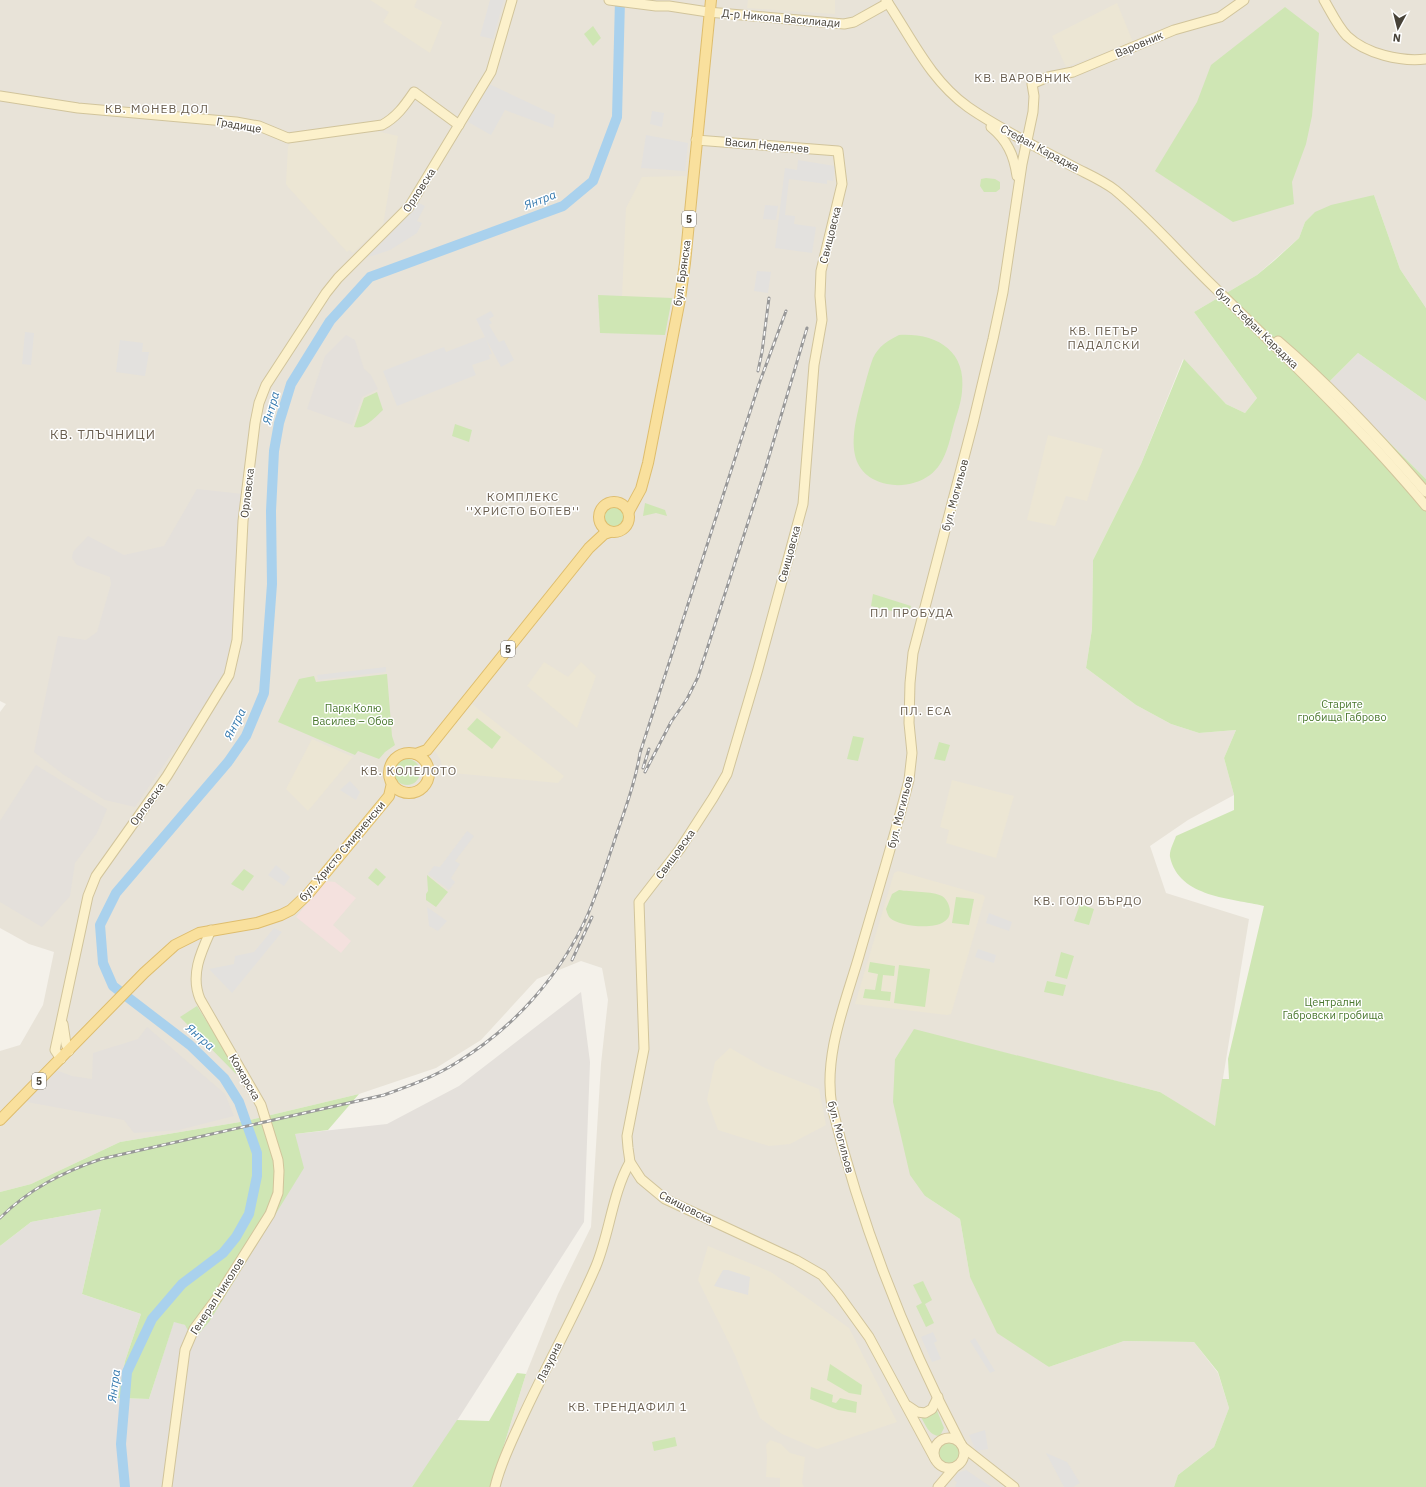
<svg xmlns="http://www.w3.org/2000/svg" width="1426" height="1487" viewBox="0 0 1426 1487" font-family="'IBM Plex Sans',sans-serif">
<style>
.residential{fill:#e8e3d8}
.industrial{fill:#e4e0db}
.education{fill:#ece6d4}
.medical{fill:#f4e1de}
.green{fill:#cfe6b4}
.parking{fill:#e3e1de}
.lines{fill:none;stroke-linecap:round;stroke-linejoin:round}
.river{stroke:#a9d1ed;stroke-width:10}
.secondary-casing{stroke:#d1c49b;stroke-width:11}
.primary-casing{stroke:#debd6d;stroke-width:12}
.secondary{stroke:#fcf1cb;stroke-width:9}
.primary{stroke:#f9e09d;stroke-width:10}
.rail-casing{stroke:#989898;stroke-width:3}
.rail{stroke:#fff;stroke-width:1.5;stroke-dasharray:4.5;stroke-linecap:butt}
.labels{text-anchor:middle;stroke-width:3;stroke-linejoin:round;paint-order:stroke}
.shield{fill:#fff;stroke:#7e7b74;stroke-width:1}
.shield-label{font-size:10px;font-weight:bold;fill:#474238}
.street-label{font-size:11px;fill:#474238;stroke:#fff}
.park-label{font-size:11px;fill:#49772d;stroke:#fff}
.neighbourhood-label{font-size:12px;letter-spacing:1px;fill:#6a5f50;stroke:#fff}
.water-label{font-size:12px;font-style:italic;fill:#367aaf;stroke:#fff}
.quarter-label{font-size:13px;letter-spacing:1px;fill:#6a5f50;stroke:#fff}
</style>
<rect width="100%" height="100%" fill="#f4f1ea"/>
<path class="residential" d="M 0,0 L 1426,0 L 1426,308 L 1400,269 L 1374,195 L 1305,222 L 1299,238 L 1257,275 L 1194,312 L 1257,398 L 1245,413 L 1226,404 L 1183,359 L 1141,464 L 1093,560 L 1092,629 L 1086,668 L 1136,705 L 1171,724 L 1199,733 L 1236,730 L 1224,758 L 1234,795 L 1188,820 L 1150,846 L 1166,893 L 1249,919 L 1215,1127 L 1160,1092 L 914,1030 L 895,1059 L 925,1196 L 960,1219 L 970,1277 L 1049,1367 L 1124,1341 L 1194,1342 L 1218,1373 L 1229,1408 L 1214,1447 L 1178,1475 L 1174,1487 L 491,1487 L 526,1374 L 558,1294 L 591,1227 L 601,1064 L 608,1000 L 602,968 L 581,961 L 537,979 L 481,1040 L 436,1068 L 359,1094 L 246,1121 L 120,1142 L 31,1184 L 0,1192 L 0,1051 L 20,1045 L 43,1005 L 54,952 L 29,944 L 0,928 L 0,712 L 6,704 L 0,701 Z"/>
<g class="industrial">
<path d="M 346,335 L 355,340 L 364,369 L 371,375 L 378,389 L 362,397 L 352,425 L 307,409 L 325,356 Z"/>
<path d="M 1358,353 L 1426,401 L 1426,479 L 1329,382 Z"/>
<path d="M 197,489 L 243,494 L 230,661 L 223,680 L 191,731 L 172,753 L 135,807 L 105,800 L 64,775 L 34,752 L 58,636 L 86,640 L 97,632 L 111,584 L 110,577 L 77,565 L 72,558 L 73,552 L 88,536 L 124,555 L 164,546 Z"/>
<path d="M 36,765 L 107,809 L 97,833 L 75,863 L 70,896 L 42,927 L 0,902 L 0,821 Z"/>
<path d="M 581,992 L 590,1062 L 584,1222 L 437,1452 L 412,1487 L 0,1487 L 0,1246 L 31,1222 L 101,1209 L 82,1294 L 141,1314 L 125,1361 L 118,1398 L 149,1399 L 174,1321 L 185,1325 L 295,1134 L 387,1124 L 459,1086 Z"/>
<path d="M 147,1027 L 225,1094 L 234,1116 L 179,1130 L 134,1133 L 124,1120 L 27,1102 L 31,1095 L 56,1070 L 72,1076 L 92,1079 L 93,1053 L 138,1039 Z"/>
</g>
<g class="education">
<path d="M 370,0 L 417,0 L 414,7 L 441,21 L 442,23 L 430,53 L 383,22 L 389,12 Z"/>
<path d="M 748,0 L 835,0 L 835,14 L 747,8 Z"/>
<path d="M 1117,3 L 1133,42 L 1066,67 L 1052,36 Z"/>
<path d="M 367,129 L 398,136 L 383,225 L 353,253 L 349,250 L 347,252 L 288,187 L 286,184 L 288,147 L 290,142 L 295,140 Z"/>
<path d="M 687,176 L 677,298 L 622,297 L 626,208 L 642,177 Z"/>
<path d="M 1048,435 L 1103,449 L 1087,501 L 1066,496 L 1055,526 L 1027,520 Z"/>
<path d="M 544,662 L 568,677 L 581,662 L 596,676 L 577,728 L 527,686 Z"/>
<path d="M 472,704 L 564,776 L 558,783 L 443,772 L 441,761 L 434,749 Z"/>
<path d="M 312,739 L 353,757 L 308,811 L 286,789 Z"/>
<path d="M 952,780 L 1014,796 L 996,858 L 946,843 L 949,830 L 940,827 Z"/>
<path d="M 898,871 L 983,895 L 985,897 L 951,1014 L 947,1015 L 855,1004 L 894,873 Z"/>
<path d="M 730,1048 L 765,1068 L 819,1089 L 826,1125 L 790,1144 L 769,1146 L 718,1130 L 707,1100 L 715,1062 Z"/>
<path d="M 708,1246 L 771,1272 L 849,1328 L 897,1422 L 817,1449 L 782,1434 L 760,1418 L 735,1355 L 698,1280 Z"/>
<path d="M 770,1440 L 781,1444 L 790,1453 L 805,1457 L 802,1483 L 804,1487 L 780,1487 L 780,1478 L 766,1477 L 767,1458 L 766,1445 Z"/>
</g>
<path class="medical" d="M 325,881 L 335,882 L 356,898 L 333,925 L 351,941 L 341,953 L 296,917 Z"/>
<g class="green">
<path d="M 1285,7 L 1319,33 L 1312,116 L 1306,144 L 1292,182 L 1294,204 L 1233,222 L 1155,171 L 1197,102 L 1211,65 Z"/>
<path d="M 593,26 L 601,38 L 593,46 L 584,34 Z"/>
<path d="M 986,178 L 995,179 L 1000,182 L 1000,189 L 996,192 L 984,192 L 980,186 L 981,179 Z"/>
<path d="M 1374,195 L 1400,269 L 1426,308 L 1426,401 L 1358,353 L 1329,382 L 1426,479 L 1426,1487 L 1174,1487 L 1178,1475 L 1214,1447 L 1229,1408 L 1218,1372 L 1194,1342 L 1124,1341 L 1049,1367 L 997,1333 L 970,1277 L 960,1219 L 925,1196 L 910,1175 L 893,1102 L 895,1059 L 914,1029 L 1160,1092 L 1215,1126 L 1222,1079 L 1229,1079 L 1228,1059 L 1264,906 C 1232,898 1179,898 1170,857 C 1169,851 1174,842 1176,836 L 1234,810 L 1234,795 L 1224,758 L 1236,730 L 1199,733 L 1171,724 L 1136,705 L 1086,668 L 1092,629 L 1093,560 L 1141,464 L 1184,359 L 1226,404 L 1245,413 L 1257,398 L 1194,312 L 1257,275 L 1275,260 L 1299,238 L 1305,222 L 1315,212 L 1331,205 Z"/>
<path d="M 598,295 L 672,298 L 665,335 L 600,333 Z"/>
<path d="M 899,335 C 936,333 967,350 962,392 C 961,403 957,414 954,424 C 949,442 946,463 930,475 C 918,484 901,487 887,484 C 842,474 853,430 861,399 C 865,385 868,371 873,358 C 879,346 887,341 899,335 Z"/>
<path d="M 377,392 L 383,410 C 375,417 365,430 354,427 L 364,398 Z"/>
<path d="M 455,424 L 472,430 L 469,442 L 452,436 Z"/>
<path d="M 645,503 L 665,510 L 667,516 L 656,513 L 643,516 Z"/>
<circle cx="614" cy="517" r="10"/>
<path d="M 873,594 L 911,606 L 908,615 L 871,606 Z"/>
<path d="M 387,674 L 392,736 L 395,745 L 385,752 L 379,759 L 358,751 L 355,755 L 278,722 L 299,679 L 314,676 L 316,682 Z"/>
<path d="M 477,718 L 501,737 L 492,749 L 467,729 Z"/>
<path d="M 853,736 L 864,738 L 858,761 L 847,759 Z"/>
<path d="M 939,742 L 950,745 L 945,761 L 934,759 Z"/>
<circle cx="407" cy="772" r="13"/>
<path d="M 376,868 L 386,877 L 378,886 L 368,878 Z"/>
<path d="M 244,869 L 254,876 L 243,891 L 231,884 Z"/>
<path d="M 427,875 L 448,892 L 436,907 L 426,900 L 426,894 L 428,891 Z"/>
<path d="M 899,890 C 910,892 933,891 942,896 C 945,898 948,902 949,906 C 958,934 901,928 890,918 C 888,916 887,912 886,909 L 892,894 Z"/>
<path d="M 956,897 L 974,899 L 969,925 L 952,923 Z"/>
<path d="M 1080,904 L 1094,909 L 1089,925 L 1074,921 Z"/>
<path d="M 1061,952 L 1074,956 L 1067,979 L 1055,976 Z"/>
<path d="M 870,962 L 895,966 L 894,976 L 883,975 L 881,991 L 891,992 L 890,1001 L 863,998 L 865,989 L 875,990 L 878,974 L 868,972 Z"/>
<path d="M 899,965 L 930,969 L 925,1007 L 894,1003 Z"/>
<path d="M 1047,981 L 1066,985 L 1063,996 L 1044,992 Z"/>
<path d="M 197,1006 L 238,1071 L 236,1074 L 180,1017 Z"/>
<path d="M 359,1094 L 328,1130 L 295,1134 L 304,1168 L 209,1322 L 193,1340 L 185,1325 L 174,1322 L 149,1399 L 118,1398 L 125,1361 L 141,1314 L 82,1294 L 101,1209 L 31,1222 L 0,1246 L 0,1192 L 31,1184 L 120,1142 L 246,1121 Z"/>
<path d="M 923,1281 L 932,1300 L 925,1304 L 934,1323 L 926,1327 L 916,1306 L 922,1303 L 913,1285 Z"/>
<path d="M 830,1364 L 862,1385 L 861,1395 L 849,1393 L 827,1380 Z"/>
<path d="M 517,1373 L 526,1374 L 491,1487 L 412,1487 L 457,1420 L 489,1421 Z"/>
<path d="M 811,1387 L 833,1395 L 832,1402 L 836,1403 L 840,1398 L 857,1402 L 856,1413 L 838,1410 L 810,1399 Z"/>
<path d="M 936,1408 L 944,1428 L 940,1436 C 929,1436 925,1424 920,1415 Z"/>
<path d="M 675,1437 L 677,1446 L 654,1451 L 652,1442 Z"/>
<circle cx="949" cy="1452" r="11"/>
</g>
<g class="parking">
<path d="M 490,0 L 504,0 L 493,39 L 480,36 Z"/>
<path d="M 489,84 L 555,115 L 553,128 L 505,110 L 491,135 L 468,122 Z"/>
<path d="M 652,111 L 664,113 L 662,127 L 650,124 Z"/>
<path d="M 646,135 L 688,143 L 685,171 L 641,168 Z"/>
<path d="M 798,160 L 835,166 L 833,181 L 827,180 L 827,184 L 789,179 L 785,215 L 795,216 L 794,224 L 816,227 L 812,253 L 775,248 L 785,168 L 797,170 Z"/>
<path d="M 415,201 L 425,206 L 417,221 L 422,223 L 417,233 L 390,250 L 366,258 L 410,209 Z"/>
<path d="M 765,205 L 778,206 L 776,220 L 763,219 Z"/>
<path d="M 757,271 L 771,272 L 768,293 L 754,291 Z"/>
<path d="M 491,311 L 494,316 L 489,319 L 492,323 L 489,325 L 499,342 L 504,340 L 514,360 L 501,367 L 486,339 L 492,354 L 489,355 L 490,359 L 472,365 L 476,375 L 397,406 L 383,371 L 444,347 L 446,352 L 485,337 L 476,319 Z"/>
<path d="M 25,332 L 34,333 L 31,365 L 22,364 Z"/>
<path d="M 120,340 L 143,343 L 142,352 L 149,352 L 145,376 L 116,372 Z"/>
<path d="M 386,667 L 386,672 L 318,680 L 317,675 Z"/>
<path d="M 350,781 L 360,792 L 356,800 L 340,790 Z"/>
<path d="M 467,831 L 474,836 L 455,861 L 460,864 L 451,878 L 455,882 L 449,890 L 428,874 L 434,866 L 440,867 Z"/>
<path d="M 276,865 L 290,877 L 284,886 L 268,875 Z"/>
<path d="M 427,907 L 447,921 L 438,931 L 429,926 Z"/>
<path d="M 989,913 L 1012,922 L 1009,931 L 986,923 Z"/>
<path d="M 274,928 L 282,932 L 232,993 L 209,969 L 234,964 L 235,956 L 254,952 Z"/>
<path d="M 978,949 L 996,955 L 994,963 L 975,957 Z"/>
<path d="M 723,1270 L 728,1270 L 750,1277 L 748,1295 L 714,1286 Z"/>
<path d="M 933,1332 L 937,1341 L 934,1343 L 941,1359 L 932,1362 L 921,1337 Z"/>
<path d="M 975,1338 L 995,1371 L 990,1373 L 970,1341 Z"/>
<path d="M 985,1430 L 988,1449 L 976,1451 L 969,1435 Z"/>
<path d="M 1046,1453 L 1067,1462 L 1080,1483 L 1073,1487 L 1064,1487 Z"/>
<path d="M 966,1470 L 991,1487 L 955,1487 L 957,1482 L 954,1480 L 957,1473 Z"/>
</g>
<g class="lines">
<path class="river" d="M 125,1487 L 121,1444 L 127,1372 L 152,1319 L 182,1284 L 223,1253 L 236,1237 L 249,1214 L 257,1176 L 257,1153 L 239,1102 L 224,1078 L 190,1045 L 113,986 L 103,963 L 100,925 L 116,893 L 228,762 L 246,736 L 264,693 L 272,584 L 271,511 L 274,451 L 279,423 L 291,384 L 330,321 L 370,277 L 563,206 L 593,181 L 617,117 L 620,0"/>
<g class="secondary-casing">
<g id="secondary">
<path d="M 609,0 L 656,6 L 669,6 L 708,12 L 844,24 L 854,22 L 888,3"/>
<path d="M 886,0 C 911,37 930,80 968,107 C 1001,130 1037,147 1072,166 C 1087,174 1102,180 1115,190 C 1150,219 1179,253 1212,285 C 1285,356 1360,427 1426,506"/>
<path d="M 1324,0 C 1331,12 1338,27 1347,36 C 1366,54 1401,62 1426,59"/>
<path d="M 0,96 L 78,108 L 236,122 L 259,126 L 288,138 L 382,125 C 397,117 405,105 414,92 L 459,125"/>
<path d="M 991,127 C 1007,140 1014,155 1017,176"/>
<path d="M 696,140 L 838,151 L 842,184 L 821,271 L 820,296 L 822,320 L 814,365 L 803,504 L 758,669 L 727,774 L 713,798 L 680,849 L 639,902 L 644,1049 L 627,1136 L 628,1148 L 630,1162 L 641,1179 L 665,1199 L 796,1260 L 822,1275 L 838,1294 L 869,1337 L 935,1459"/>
<path d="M 1278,341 C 1332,387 1380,439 1426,492"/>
<path d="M 63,1024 L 66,1044 L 69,1051"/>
<path d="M 61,1059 L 55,1050 L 88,896 L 96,876 L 167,776 L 229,675 L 237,640 L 243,521 L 255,423 L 259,403 L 266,385 L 326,293 L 338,278 L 409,207 L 491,72 L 512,0"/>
<path d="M 908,1406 L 917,1412 L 925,1413 L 932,1409 L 938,1397"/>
<circle cx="949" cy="1453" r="15"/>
<path d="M 961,1444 C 905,1338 861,1223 832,1107 C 823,1056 845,1004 859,956 C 876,897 894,839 909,780 L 912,753 L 909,723 L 910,683 L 913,653 L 973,423 L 993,339 L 1003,292 L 1022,164 L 1033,112 L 1034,96 L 1032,84 L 1048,77 L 1073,72 L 1174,30 L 1220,17 L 1244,0"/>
<path d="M 963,1447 L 1014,1487"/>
<path d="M 167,1487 L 185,1350 L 194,1329 L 217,1298 L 270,1214 L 278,1193 L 279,1171 L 278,1160 L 261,1105 L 200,999 C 190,975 201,952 211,930"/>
<path d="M 495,1487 C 500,1465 510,1445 519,1425 C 543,1371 573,1320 596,1266 C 610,1232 612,1194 630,1162"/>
<path d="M 938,1487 L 955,1467"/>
</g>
</g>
<g class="primary-casing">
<g id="primary">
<circle cx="614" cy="517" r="15"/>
<path d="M 629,511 L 641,489 L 648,463 L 680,299 L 685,263 L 711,0"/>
<circle cx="409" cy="773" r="20"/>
<path d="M 416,754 L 427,750 L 589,548 L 604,534 L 610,532"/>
<path d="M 0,1120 L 144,973 L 175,945 L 199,933 L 257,923 L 281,915 L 291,910 L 308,894 L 389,796 L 392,783"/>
</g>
</g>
<use href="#secondary" class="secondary"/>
<use href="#primary" class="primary"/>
<g class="rail-casing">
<g id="rail">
<path d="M 758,371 L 762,352 L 769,298"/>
<path d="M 643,768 L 649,749"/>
<path d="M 645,772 L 671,722 L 687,699 L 698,677 L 765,470 L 807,328"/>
<path d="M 572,960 L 592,917"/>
<path d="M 0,1218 C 29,1189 63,1172 101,1159 L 384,1095 C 409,1086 434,1077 456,1063 C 514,1028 561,975 588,914 C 598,891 605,868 613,845 C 623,814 635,785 640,753 L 759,384 L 786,311"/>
</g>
</g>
<use href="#rail" class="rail"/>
</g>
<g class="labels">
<g class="shield">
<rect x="682" y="211" width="14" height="16" rx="3"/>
<rect x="501" y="641" width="14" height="16" rx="3"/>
<rect x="32" y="1073" width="14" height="16" rx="3"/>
</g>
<g class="shield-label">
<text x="689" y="223">5</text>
<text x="508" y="653">5</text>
<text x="39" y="1085">5</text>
</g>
<g class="street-label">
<text transform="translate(781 18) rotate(5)" y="4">Д-р Никола Василиади</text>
<text transform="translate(1139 44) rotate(-23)" y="4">Варовник</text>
<text transform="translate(239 125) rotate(10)" y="4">Градище</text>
<text transform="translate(767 145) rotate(5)" y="4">Васил Неделчев</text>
<text transform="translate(1040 148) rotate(28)" y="4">Стефан Караджа</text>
<text transform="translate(419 190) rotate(-57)" y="4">Орловска</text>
<text transform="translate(830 235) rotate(-76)" y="4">Свищовска</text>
<text transform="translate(682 273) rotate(-82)" y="4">бул. Брянска</text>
<text transform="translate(1257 328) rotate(44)" y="4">бул. Стефан Караджа</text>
<text transform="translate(247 493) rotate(-83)" y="4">Орловска</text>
<text transform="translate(955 495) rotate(-75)" y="4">бул. Могильов</text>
<text transform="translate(789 554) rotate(-75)" y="4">Свищовска</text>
<text transform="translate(147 804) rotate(-54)" y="4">Орловска</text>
<text transform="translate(900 812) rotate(-76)" y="4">бул. Могильов</text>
<text transform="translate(342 851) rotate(-50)" y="4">бул. Христо Смирненски</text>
<text transform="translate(675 854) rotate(-54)" y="4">Свищовска</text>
<text transform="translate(245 1077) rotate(60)" y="4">Кожарска</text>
<text transform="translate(841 1137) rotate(75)" y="4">бул. Могильов</text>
<text transform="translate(686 1207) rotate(27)" y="4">Свищовска</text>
<text transform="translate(217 1296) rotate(-57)" y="4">Генерал Николов</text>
<text transform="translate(549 1362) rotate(-64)" y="4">Лазурна</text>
</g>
<g class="park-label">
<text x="1342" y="708">Старите<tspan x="1342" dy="13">гробища Габрово</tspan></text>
<text x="353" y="712">Парк Колю<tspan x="353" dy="13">Василев – Обов</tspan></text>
<text x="1333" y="1006">Централни<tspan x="1333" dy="13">Габровски гробища</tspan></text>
</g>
<g class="neighbourhood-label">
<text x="1023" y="82">КВ. ВАРОВНИК</text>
<text x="157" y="113">КВ. МОНЕВ ДОЛ</text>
<text x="1104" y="335">КВ. ПЕТЪР<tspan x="1104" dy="14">ПАДАЛСКИ</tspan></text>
<text x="523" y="501">КОМПЛЕКС<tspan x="523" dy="14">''ХРИСТО БОТЕВ''</tspan></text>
<text x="912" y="617">ПЛ ПРОБУДА</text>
<text x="926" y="715">ПЛ. ЕСА</text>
<text x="409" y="775">КВ. КОЛЕЛОТО</text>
<text x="1088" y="905">КВ. ГОЛО БЪРДО</text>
<text x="628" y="1411">КВ. ТРЕНДАФИЛ 1</text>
</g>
<g class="water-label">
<text transform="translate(540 200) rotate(-21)" y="4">Янтра</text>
<text transform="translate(271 408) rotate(-74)" y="4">Янтра</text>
<text transform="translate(235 724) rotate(-63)" y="4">Янтра</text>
<text transform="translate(200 1037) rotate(41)" y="4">Янтра</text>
<text transform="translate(114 1386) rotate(-82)" y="4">Янтра</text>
</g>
<g class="quarter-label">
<text x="103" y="439">КВ. ТЛЪЧНИЦИ</text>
</g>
</g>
<g transform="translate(1398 28) rotate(187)" stroke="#ffffff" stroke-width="3" paint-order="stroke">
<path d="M0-3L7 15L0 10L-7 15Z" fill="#474238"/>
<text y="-6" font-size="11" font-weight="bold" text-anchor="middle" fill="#474238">N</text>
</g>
</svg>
